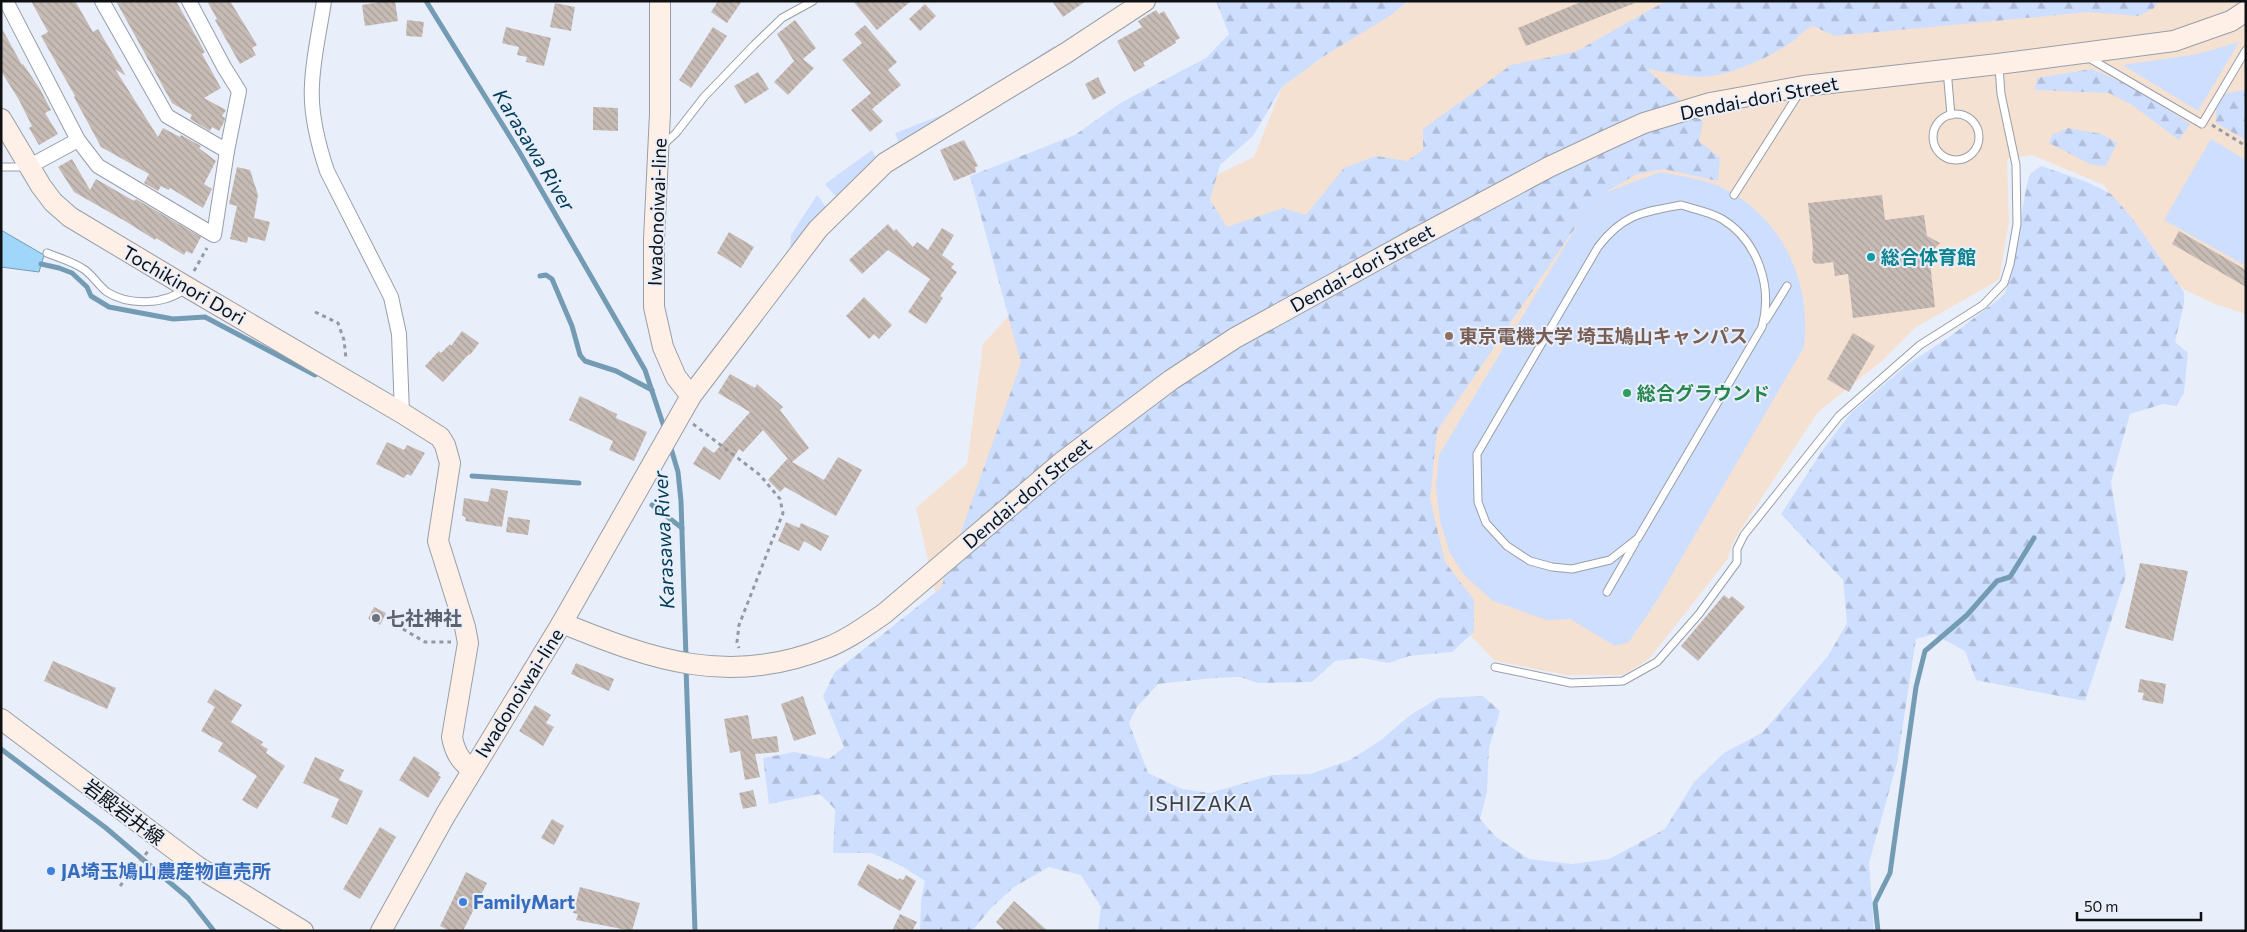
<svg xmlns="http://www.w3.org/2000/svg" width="2247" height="932" viewBox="0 0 2247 932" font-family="Commissioner,'Noto Sans JP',sans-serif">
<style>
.education{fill:#f5e1d2}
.green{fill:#cedefe}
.forest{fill:url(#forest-firs)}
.water{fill:#a0d6f9;stroke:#749bb4}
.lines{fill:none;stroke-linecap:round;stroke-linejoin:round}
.stream{stroke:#749bb4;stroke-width:5}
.building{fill:url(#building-back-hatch)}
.lane-casing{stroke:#989ea8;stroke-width:9}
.street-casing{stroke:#989ea8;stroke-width:16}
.secondary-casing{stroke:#989ea8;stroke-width:22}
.path{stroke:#9599a1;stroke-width:3;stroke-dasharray:4 4;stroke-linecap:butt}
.lane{stroke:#fff;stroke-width:7}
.street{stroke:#fff;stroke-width:14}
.secondary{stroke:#fef0e7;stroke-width:20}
.culture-dot{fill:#0f9aa8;stroke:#e9effa;stroke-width:2}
.education-dot{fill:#8d6e63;stroke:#e9effa;stroke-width:2}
.leisure-dot{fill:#2e9e5b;stroke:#e9effa;stroke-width:2}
.worship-dot{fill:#6b7280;stroke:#e9effa;stroke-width:2}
.shop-dot{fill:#3f7fe0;stroke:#e9effa;stroke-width:2}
.labels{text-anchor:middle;stroke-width:4;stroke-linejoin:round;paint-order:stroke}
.street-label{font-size:19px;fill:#0e1013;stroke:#e9effa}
.culture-label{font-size:19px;font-weight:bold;fill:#0d838f;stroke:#e9effa;text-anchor:start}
.education-label{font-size:19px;font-weight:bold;fill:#785e54;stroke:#e9effa;text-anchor:start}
.leisure-label{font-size:19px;font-weight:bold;fill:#27864d;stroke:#e9effa;text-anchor:start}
.worship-label{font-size:19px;font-weight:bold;fill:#5b616d;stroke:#e9effa;text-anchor:start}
.shop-label{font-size:19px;font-weight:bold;fill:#366cbe;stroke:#e9effa;text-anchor:start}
.water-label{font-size:20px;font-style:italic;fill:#003c58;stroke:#e9effa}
.quarter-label{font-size:21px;letter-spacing:1px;fill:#3b3f48;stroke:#e9effa}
</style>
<defs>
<pattern id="forest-firs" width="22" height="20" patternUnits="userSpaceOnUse" patternTransform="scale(1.25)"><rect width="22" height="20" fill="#cedefe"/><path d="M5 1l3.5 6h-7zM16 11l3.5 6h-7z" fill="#b0bdd9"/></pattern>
<pattern id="building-back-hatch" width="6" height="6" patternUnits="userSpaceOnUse" patternTransform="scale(1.25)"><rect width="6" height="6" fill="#c7bbb5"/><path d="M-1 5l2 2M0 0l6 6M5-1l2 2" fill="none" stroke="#aaa09b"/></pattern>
</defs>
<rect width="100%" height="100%" fill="#e9effa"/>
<path class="education" d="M 1411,1 L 2246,1 L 2246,314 L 2215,304 L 2187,291 L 2158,272 L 2104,185 L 2032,155 L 2007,159 L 2009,221 L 1999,280 L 1916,327 L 1882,361 L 1818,412 L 1734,540 L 1727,560 L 1649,659 L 1623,675 L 1566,675 L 1495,661 L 1394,556 L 936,595 L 916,508 L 967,464 L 983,344 L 1076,242 L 1254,157 L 1282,87 L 1321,58 Z"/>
<g class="green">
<path d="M 2239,42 L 2198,111 L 2123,65 L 2198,54 Z"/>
<path d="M 1054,46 L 1058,53 L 990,96 L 986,90 Z"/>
<path d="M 947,113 L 899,143 L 895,133 Z"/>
<path d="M 2211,139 L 2246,160 L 2246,266 L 2164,220 Z"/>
<path d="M 872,150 L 878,162 L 837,198 L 825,184 Z"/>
<path d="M 1660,172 C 1681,176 1704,179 1723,188 C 1783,217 1812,284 1804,347 L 1656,602 L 1629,642 L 1615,646 L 1570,619 L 1547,620 L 1493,601 L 1464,575 L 1449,551 L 1440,521 L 1436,486 L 1439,455 L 1581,219 L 1604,193 Z"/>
<path d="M 817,195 L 827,208 L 790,252 L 791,235 Z"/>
</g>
<g class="forest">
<path d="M 1216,1 L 1409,1 L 1391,15 L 1321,58 L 1282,87 L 1253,136 L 1220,165 L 1210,200 L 1227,227 L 1283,208 L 1306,215 L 1344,168 L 1376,156 L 1407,161 L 1423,150 L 1423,129 L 1511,65 L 1575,52 L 1666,1 L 2159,1 L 2153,9 L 2138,16 L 2089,12 L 1835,36 L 1813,26 C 1802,31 1798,38 1789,44 C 1769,57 1735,73 1711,76 C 1691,79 1667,72 1647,69 L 1703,122 L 1699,141 L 1720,158 L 1718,181 L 1664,169 L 1637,174 L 1604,193 L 1581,219 L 1437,431 L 1430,499 L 1445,562 L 1474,600 L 1474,632 L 1452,652 L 1409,656 L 1389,663 L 1362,658 L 1335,661 L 1312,682 L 1258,683 L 1240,677 L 1214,678 L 1158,684 L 1137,707 L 1129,723 L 1148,773 L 1182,789 L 1210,793 L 1272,775 L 1310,774 L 1350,760 L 1380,741 L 1409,716 L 1438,698 L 1483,696 L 1500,711 L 1489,748 L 1487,792 L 1480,819 L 1496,837 L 1529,859 L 1572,864 L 1609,859 L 1665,829 L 1694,782 L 1724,753 L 1763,732 L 1828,656 L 1847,623 L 1843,580 L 1781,514 L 1824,448 L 1851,413 L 1909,363 L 1948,338 L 2004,295 L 2011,277 L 2026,188 L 2030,174 L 2041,166 L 2087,182 L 2111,194 L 2133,219 L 2184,292 L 2184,304 L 2175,342 L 2188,353 L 2184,393 L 2176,406 L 2163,404 L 2130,414 L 2111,482 L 2126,576 L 2085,701 L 1976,680 L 1965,651 L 1934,634 L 1916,639 L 1897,763 L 1869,863 L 1874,929 L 1877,931 L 1098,931 L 1101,907 L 1081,875 L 1049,867 L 1014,887 L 991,908 L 972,931 L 920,931 L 921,900 L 925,881 L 900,865 L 871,853 L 833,853 L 835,809 L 820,794 L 769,804 L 763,758 L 794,752 L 829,759 L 844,747 L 823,696 L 835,672 L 941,588 L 1021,363 L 970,176 L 1075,135 L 1122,102 L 1206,58 L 1229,34 Z"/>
<path d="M 2092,69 L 2134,88 L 2190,124 L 2179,140 L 2132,105 L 2109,93 L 2035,90 L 2037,78 Z"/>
<path d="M 2243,90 L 2246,92 L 2246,140 L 2216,123 L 2216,110 L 2224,94 Z"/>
<path d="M 2068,128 L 2102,134 L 2117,143 L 2106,166 L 2092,165 L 2049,143 L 2052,135 Z"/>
</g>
<path class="water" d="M 1,230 L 44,255 L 39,272 L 1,267 Z"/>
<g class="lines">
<g class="stream">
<path d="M 426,1 L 520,153 L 645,370 L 665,430"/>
<path d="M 41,264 L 59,268 L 72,273 L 87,287 L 91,296 L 109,307 L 173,319 L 205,317 L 315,375"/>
<path d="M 540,276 L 546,275 L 552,279 L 572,326 L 580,355 L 585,361 L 616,371 L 652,390"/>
<path d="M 670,445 L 678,472 L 681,501 L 686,657"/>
<path d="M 472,476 L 579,483"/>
<path d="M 652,505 L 682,528"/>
<path d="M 686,668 L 695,931"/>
<path d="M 1,749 L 106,828 L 188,898 L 214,931"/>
<path d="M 1878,931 L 1875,903 L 1890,873 L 1916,687 L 1925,651 L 1967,615 L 1997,581 L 2010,577 L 2034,538"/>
</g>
</g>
<g class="building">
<path d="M 31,1 L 75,1 L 93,32 L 98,29 L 126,76 L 115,69 L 158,137 L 163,128 L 180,137 L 181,135 L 201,146 L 199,148 L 216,161 L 204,184 L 212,189 L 203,208 L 170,188 L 169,190 L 161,186 L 158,191 L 144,183 L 149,174 L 101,147 L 74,97 L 75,96 L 41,36 L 48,32 Z"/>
<path d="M 116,1 L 176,1 L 205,52 L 202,54 L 221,88 L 204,98 L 226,110 L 222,116 L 225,118 L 224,122 L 219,131 L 212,127 L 210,131 L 190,119 L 192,115 L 172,103 Z"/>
<path d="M 207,1 L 230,1 L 257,45 L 252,48 L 256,55 L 240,64 L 215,20 L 217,19 Z"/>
<path d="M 385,1 L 395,1 L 398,21 L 365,26 L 362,5 Z"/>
<path d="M 718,1 L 742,1 L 727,23 L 711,12 Z"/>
<path d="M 853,1 L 911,1 L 877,30 Z"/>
<path d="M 1052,1 L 1086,1 L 1063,17 Z"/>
<path d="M 1583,1 L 1635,3 L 1526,46 L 1518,28 Z"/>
<path d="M 555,3 L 575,7 L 571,31 L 550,27 Z"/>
<path d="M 925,4 L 936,16 L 920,31 L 909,19 Z"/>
<path d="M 1156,10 L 1159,14 L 1164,11 L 1180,38 L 1175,41 L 1176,43 L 1143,63 L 1145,66 L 1134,72 L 1117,41 L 1142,27 L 1138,21 Z"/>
<path d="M 407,20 L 424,22 L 422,37 L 406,36 Z"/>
<path d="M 795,20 L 816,48 L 803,59 L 814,68 L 788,95 L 774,82 L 794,61 L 777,34 Z"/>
<path d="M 865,25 L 897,62 L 888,70 L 901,85 L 872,109 L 883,121 L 870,132 L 851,110 L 871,93 L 842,60 L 862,43 L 854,34 Z"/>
<path d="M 1,27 L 22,65 L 23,64 L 40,89 L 51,110 L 45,113 L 58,134 L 39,145 L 29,128 L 32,126 L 19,100 L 1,71 Z"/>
<path d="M 506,27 L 551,38 L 544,66 L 526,62 L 527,57 L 517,55 L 519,47 L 502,43 Z"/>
<path d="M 713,27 L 727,36 L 691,88 L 679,80 Z"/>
<path d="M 758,72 L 769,89 L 745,104 L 734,86 Z"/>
<path d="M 1098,77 L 1106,93 L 1093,100 L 1085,84 Z"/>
<path d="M 593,107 L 618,108 L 618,131 L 593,130 Z"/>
<path d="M 964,140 L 978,166 L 975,167 L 976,172 L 954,181 L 940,150 Z"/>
<path d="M 72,159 L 90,190 L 96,179 L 134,201 L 136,199 L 201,237 L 192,254 L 186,251 L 184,255 L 156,238 L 155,240 L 125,221 L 74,192 L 58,167 Z"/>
<path d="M 237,167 L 250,170 L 258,195 L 254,218 L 270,222 L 265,241 L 248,237 L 247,243 L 230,239 L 237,206 L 229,204 Z"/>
<path d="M 1882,195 L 1885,220 L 1924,215 L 1927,236 L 1940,243 L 1929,254 L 1935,307 L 1853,318 L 1848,274 L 1835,276 L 1833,262 L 1820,264 L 1814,263 L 1812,259 L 1813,249 L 1808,203 Z"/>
<path d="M 888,224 L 894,231 L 896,229 L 913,247 L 917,242 L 928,250 L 942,228 L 954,235 L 942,255 L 954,264 L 951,268 L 957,272 L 940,296 L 943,298 L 926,324 L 908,312 L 930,279 L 888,250 L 862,274 L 849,260 Z"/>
<path d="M 2179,231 L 2246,270 L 2246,287 L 2172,244 Z"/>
<path d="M 729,232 L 754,247 L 741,268 L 717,253 Z"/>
<path d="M 864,297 L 892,325 L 879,339 L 874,334 L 869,339 L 846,316 Z"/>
<path d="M 462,331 L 479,343 L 470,355 L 469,354 L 443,382 L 425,366 L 439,351 L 441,353 L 450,344 L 451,346 Z"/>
<path d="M 1853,333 L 1875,346 L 1849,392 L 1827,379 Z"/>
<path d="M 730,374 L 755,388 L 757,384 L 783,407 L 780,410 L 809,448 L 792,462 L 824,480 L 838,457 L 862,470 L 836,516 L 785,487 L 780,492 L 768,480 L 787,459 L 789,460 L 763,430 L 743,452 L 739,449 L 720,480 L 693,464 L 704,446 L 714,453 L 750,412 L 718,393 Z"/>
<path d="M 580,396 L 617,414 L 616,418 L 647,432 L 634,461 L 609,450 L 613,441 L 569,420 Z"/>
<path d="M 387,442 L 404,450 L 407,445 L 425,453 L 411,476 L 407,474 L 404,478 L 376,464 Z"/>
<path d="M 491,488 L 508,491 L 502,527 L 465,521 L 466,518 L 462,515 L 464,498 L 488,502 Z"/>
<path d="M 508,517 L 530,520 L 528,535 L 506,532 Z"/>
<path d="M 786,522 L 799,528 L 801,523 L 829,536 L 821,551 L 804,541 L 799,551 L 778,541 Z"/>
<path d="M 2140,563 L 2188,571 L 2173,641 L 2125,628 Z"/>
<path d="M 1724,595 L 1729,599 L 1732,596 L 1745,607 L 1698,661 L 1681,646 Z"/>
<path d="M 374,607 L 386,613 L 380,625 L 368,619 Z"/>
<path d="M 53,661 L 116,688 L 107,709 L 44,681 Z"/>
<path d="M 576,663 L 614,679 L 609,691 L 571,674 Z"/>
<path d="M 2140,679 L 2166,684 L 2163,704 L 2142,700 L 2144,693 L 2138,692 Z"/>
<path d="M 215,689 L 242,705 L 231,722 L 263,742 L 261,745 L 268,749 L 266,753 L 285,766 L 257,809 L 242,800 L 257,776 L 218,751 L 223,743 L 201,731 L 215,707 L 207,702 Z"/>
<path d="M 803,696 L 816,734 L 794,741 L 781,704 Z"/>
<path d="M 535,705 L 551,715 L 546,723 L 554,727 L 543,746 L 519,731 Z"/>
<path d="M 748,715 L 752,739 L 777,736 L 779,752 L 755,754 L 760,777 L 745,780 L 740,751 L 730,753 L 724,719 Z"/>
<path d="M 414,756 L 440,773 L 438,775 L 441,777 L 428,798 L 399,780 Z"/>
<path d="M 315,757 L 344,770 L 339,780 L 363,791 L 347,825 L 331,817 L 339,799 L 303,783 Z"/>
<path d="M 753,790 L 757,806 L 743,809 L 739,793 Z"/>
<path d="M 552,819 L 564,826 L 554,845 L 541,838 Z"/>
<path d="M 380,827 L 396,837 L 360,899 L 343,889 Z"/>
<path d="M 868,864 L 898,880 L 899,878 L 903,880 L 906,875 L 916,881 L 900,911 L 857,885 Z"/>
<path d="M 466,872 L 487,883 L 463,931 L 450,931 L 440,926 Z"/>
<path d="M 580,887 L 640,903 L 632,931 L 576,920 L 578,914 L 573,913 Z"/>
<path d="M 1014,901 L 1048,931 L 1005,931 L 996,922 Z"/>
<path d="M 900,914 L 917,922 L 912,931 L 892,931 Z"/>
</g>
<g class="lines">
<g class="lane-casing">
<g id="lane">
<path d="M 2089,58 L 2202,124 L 2246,50"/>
<path d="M 1947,70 L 1951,115"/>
<circle cx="1956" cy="137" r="23"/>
<path d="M 663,145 L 676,133 L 704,97 L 754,45 L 782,18 L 813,1"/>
<path d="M 1,167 L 26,167"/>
<path d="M 1734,195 L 1801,90"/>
<path d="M 1681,205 C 1694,209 1710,212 1722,219 C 1758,241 1773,287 1762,327 L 1638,538 L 1610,560 L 1572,569 L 1552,567 L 1530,561 L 1507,546 L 1486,523 L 1478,502 L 1477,454 L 1598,247 C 1623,214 1643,212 1681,205 Z"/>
<path d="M 47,253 C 59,258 74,262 85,270 C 93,276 99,286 107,292 C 129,306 166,305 186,288"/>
<path d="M 1766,320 L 1787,286"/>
<path d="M 1607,592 L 1635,543"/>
<path d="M 1495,667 L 1571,683 L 1623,681 L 1657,662 L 1699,614 L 1737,562 L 1737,549 L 1744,535 L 1839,416 L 1920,345 L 1983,305 L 2004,283 L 2010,264 L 2017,224 L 2016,165 L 2001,94 L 1999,67"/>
</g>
</g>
<g class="street-casing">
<g id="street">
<path d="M 6,1 L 78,140 L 98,166 L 214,235 L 227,151 L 239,91 L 224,67 L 189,1"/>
<path d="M 102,1 L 167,116 L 227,151"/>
<path d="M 324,1 C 320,29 313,57 312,85 C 310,114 318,144 327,171 L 391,297 L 399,334 L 402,413"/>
<path d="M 28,167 L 78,140"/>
</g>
</g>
<g class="secondary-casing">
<g id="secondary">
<path d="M 1,119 L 41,186 L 53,202 L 70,217 L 187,287 L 402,413 L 440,437 L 445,445 L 450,463 L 438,541 L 465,627 L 468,643 L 452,737 C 455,753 460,760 472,770"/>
<path d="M 691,396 L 818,229 L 885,163 L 1066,53 L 1145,1"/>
<path d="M 562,623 C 653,660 729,687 826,648 C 847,640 866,626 885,613 L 1062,462 L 1171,380 L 1235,338 L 1411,241 L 1549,167 L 1613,137 L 1644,123 L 1710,103 L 1804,86 L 1998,64 L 2174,41 L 2231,21 L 2246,11"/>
<path d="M 1,719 L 198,867 L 303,931"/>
<path d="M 381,931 L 446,814 L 562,623 L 691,396 L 676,377 L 663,347 L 654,307 L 654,240 L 660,113 L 660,1"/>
</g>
</g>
<g class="path">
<path d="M 2212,125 L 2246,146"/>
<path d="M 194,271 L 207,248"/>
<path d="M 315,312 L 338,323 L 344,340 L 346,359"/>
<path d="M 693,424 L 760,475 L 780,499 L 783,513 L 739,625 L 737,642 L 739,648"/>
<path d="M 396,625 L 425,642 L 451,642"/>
<path d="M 120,886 L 149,850"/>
</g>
<use href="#lane" class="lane"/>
<use href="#street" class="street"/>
<use href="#secondary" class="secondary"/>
</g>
<circle class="culture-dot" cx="1871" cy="257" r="5"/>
<circle class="education-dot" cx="1449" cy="336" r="5"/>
<circle class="leisure-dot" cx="1627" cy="393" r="5"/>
<circle class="worship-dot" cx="376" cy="618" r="5"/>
<g class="shop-dot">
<circle cx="51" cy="871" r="5"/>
<circle cx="463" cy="902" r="5"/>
</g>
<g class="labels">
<g class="street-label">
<text transform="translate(1759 98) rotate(-11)" y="7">Dendai-dori Street</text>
<text transform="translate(657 212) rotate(-88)" y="7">Iwadonoiwai-line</text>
<text transform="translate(1362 268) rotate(-29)" y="7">Dendai-dori Street</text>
<text transform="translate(184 285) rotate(30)" y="7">Tochikinori Dori</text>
<text transform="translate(1027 493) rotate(-40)" y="7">Dendai-dori Street</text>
<text transform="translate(519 693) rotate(-58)" y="7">Iwadonoiwai-line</text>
<text transform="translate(124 812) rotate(37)" y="7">岩殿岩井線</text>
</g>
<g class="culture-label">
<text x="1881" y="264">総合体育館</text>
</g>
<g class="education-label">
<text x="1459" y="343">東京電機大学 埼玉鳩山キャンパス</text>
</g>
<g class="leisure-label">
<text x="1637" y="400">総合グラウンド</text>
</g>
<g class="worship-label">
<text x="386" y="625">七社神社</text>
</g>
<g class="shop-label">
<text x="61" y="878">JA埼玉鳩山農産物直売所</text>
<text x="473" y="909">FamilyMart</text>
</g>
<g class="water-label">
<text transform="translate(534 150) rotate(59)" y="7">Karasawa River</text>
<text transform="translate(664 540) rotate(-93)" y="7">Karasawa River</text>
</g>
<g class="quarter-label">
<text x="1201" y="811">ISHIZAKA</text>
</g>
</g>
<rect width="2247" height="932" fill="none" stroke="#0e1013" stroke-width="5"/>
<path d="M2077 912v8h124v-8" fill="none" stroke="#0e1013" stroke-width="2.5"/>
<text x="2084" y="912" font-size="15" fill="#0e1013" stroke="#e9effa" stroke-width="4" paint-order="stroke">50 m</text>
</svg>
